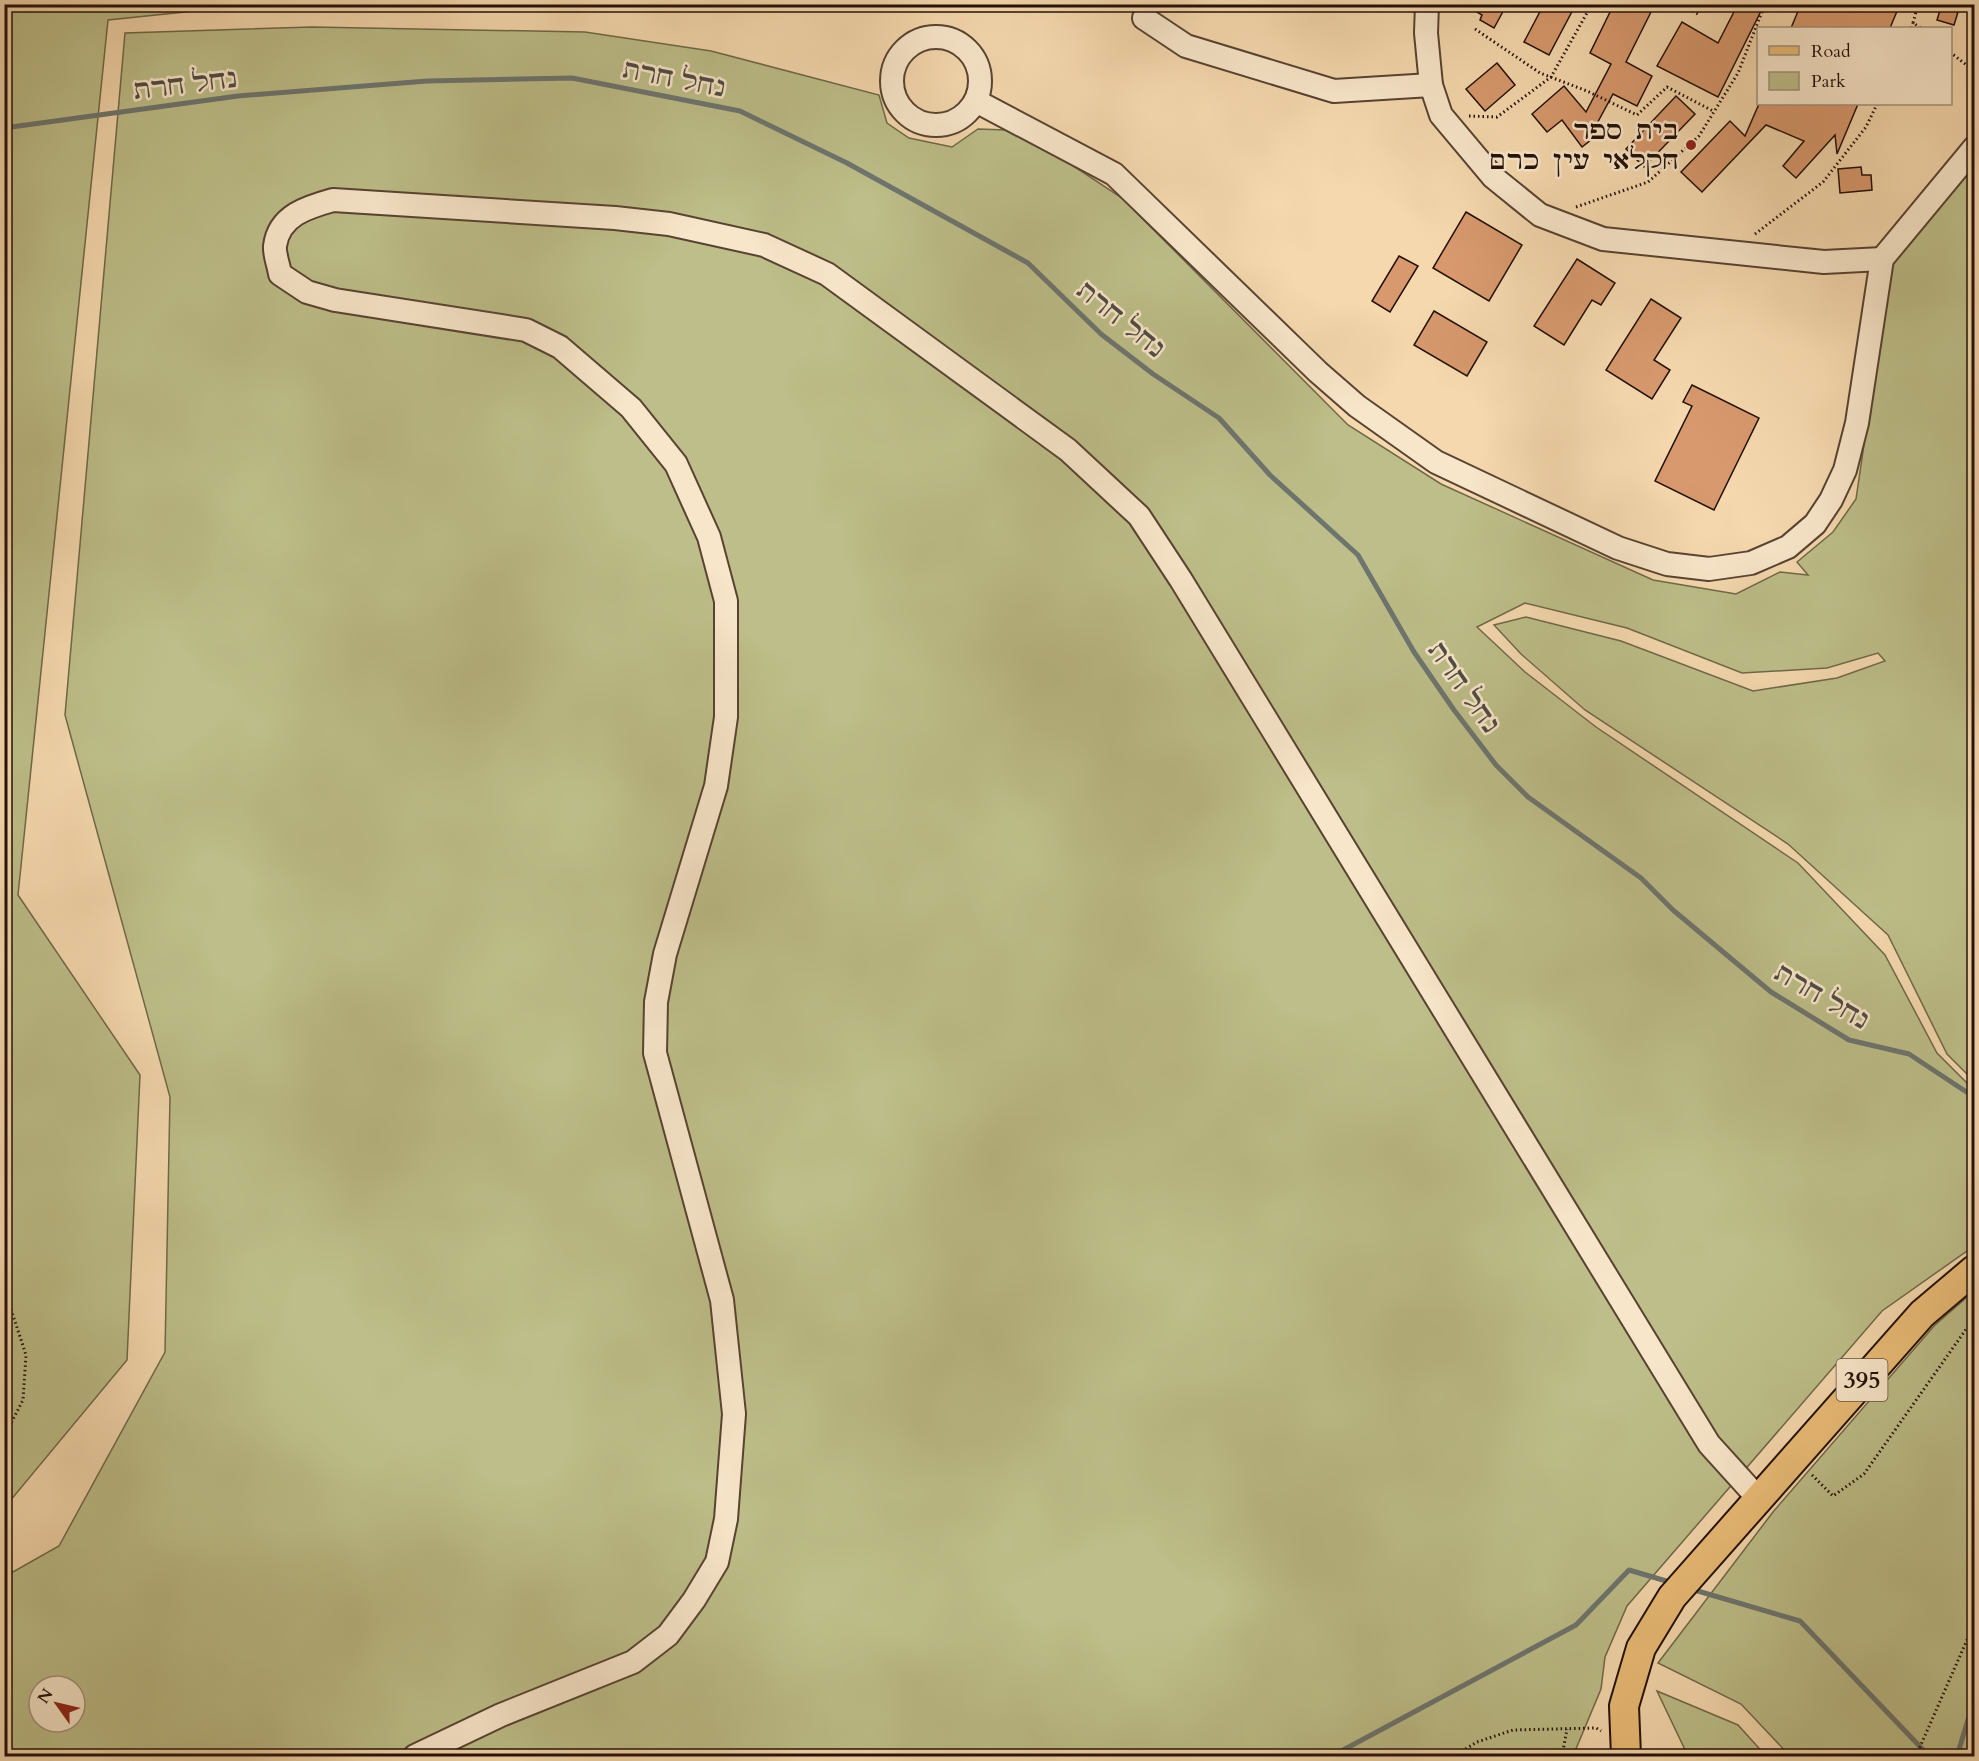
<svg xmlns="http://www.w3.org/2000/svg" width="1979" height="1761" viewBox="0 0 1979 1761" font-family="Cardo,'Frank Ruhl Libre',serif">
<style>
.green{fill:#bdbe89;stroke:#706848;stroke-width:1.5;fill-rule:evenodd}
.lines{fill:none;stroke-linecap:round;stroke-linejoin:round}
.stream{stroke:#6d756f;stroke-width:5}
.building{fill:#d7996d;stroke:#231108;stroke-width:1.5}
.minor-casing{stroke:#584332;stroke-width:26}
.major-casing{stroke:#231108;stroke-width:32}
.path{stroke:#231108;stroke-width:3;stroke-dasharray:1.5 3;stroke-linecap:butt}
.minor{stroke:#f8e6ca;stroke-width:22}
.major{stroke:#eabc77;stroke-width:28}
.poi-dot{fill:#8f2418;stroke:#f8e6ca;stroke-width:2}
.labels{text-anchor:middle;stroke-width:5;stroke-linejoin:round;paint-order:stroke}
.shield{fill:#f8e6ca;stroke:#635142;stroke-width:1.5}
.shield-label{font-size:24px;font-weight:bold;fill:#231108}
.poi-label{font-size:26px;fill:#231108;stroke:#f8e6ca;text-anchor:end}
.water-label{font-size:27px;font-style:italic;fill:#4e4b44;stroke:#f8e6ca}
</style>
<rect width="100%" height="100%" fill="#f5d8ae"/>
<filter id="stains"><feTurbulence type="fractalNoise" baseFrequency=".00333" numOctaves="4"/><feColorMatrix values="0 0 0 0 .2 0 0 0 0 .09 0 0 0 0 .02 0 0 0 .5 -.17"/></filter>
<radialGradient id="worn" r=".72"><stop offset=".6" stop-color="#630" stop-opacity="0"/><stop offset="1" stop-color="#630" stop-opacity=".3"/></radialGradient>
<g class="green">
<path d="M 5,4 L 253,5 L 108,20 L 18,895 L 140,1075 L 127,1360 L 5,1507 Z"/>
<path d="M 312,27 L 585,32 L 711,51 L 879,95 L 887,123 L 909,138 L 952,147 L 978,129 L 1006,130 L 1072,165 L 1122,198 L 1348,425 L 1441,484 L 1653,580 L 1736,594 L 1780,572 L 1808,575 L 1797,562 L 1833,532 L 1856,499 L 1892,254 L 1974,162 L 1974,1081 L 1947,1054 L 1888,935 L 1788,844 L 1585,710 L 1521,654 L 1494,625 L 1526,617 L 1621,641 L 1753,691 L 1837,678 L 1885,661 L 1878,653 L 1827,668 L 1742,673 L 1627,628 L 1525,603 L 1477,627 L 1525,672 L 1596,727 L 1798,863 L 1885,955 L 1937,1053 L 1974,1090 L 1974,1246 L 1882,1311 L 1627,1606 L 1605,1657 L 1601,1689 L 1573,1756 L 5,1756 L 4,1577 L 59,1546 L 165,1352 L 170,1097 L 65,715 L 125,33 ZM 39,1686 L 75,1686 L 75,1722 L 39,1722 Z"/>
<path d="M 1974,1291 L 1974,1756 L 1790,1756 L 1741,1704 L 1658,1663 L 1773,1512 L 1934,1326 Z"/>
<path d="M 1657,1691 L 1738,1725 L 1766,1756 L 1688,1756 Z"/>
</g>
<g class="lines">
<g class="stream">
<path d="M 4,128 L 238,96 L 427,81 L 572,78 L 740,111 L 847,163 L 1028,263 L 1101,334 L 1153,374 L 1219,418 L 1270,475 L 1358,555 L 1414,652 L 1454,710 L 1496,765 L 1528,797 L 1641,878 L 1673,910 L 1771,992 L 1849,1040 L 1909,1054 L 1974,1097"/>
<path d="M 1691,1589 L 1800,1621 L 1929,1756"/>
<path d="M 1332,1756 L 1576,1625 L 1629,1570 L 1673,1583"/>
<path d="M 1957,1756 L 1974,1700"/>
</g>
</g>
<g class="building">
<path d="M 1464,4 L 1507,4 L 1494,28 L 1480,20 L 1482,15 Z"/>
<path d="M 1544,4 L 1576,4 L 1549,55 L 1524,42 Z"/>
<path d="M 1614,4 L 1655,4 L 1626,62 L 1652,76 L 1637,106 L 1613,94 L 1593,131 L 1596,136 L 1582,147 L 1562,120 L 1547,132 L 1532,114 L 1564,86 L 1586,112 L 1611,64 L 1590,53 Z"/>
<path d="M 1738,4 L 1748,4 L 1761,11 L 1718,97 L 1657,66 L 1682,22 L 1718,43 Z"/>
<path d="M 1801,4 L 1900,4 L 1890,28 L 1791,28 Z"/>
<path d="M 1941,7 L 1958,12 L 1954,25 L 1937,20 Z"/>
<path d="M 1497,63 L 1515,85 L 1485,111 L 1466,89 Z"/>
<path d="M 1676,96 L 1695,114 L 1644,167 L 1626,149 Z"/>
<path d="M 1759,104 L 1858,104 L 1837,154 L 1835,135 L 1796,178 L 1783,166 L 1804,141 L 1766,125 L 1702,192 L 1681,172 L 1730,121 L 1745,136 Z"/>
<path d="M 1861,167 L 1862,175 L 1871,175 L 1872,190 L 1840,193 L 1838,169 Z"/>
<path d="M 1466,212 L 1522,245 L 1489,301 L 1433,268 Z"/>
<path d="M 1399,256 L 1418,266 L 1390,312 L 1372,301 Z"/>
<path d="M 1577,259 L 1615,283 L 1601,305 L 1592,300 L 1564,345 L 1534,326 Z"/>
<path d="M 1651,299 L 1681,318 L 1654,360 L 1670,370 L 1652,399 L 1606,370 Z"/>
<path d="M 1434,311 L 1487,342 L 1467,376 L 1414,345 Z"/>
<path d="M 1692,385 L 1759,418 L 1714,510 L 1655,481 L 1692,406 L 1683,402 Z"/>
</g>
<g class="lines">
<g class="minor-casing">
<g id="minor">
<path d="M 1427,4 L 1426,33 L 1431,85 L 1441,115 L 1493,177 L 1540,215 L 1603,239 L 1824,262 L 1882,259"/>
<path d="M 1144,18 L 1186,46 L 1334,91 L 1431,85"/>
<circle cx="936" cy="81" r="44"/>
<path d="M 976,101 L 1114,174 L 1318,372 L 1357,406 L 1436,462 L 1618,548 L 1667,564 L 1709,569 L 1751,563 L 1788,547 L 1815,524 L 1831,500 L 1845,470 L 1857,423 L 1882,259 L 1974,148"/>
<path d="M 415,1756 L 501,1715 L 633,1662 L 668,1635 L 694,1600 L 717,1562 L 726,1519 L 734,1414 L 722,1300 L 655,1053 L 656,1002 L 665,954 L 716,786 L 726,717 L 726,601 L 709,537 L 676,464 L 631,408 L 560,347 L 526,330 L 335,300 L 307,292 L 280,274 C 279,266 274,254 275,246 C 279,215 308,207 333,200 L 615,218 L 669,224 L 764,245 L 827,274 L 1068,450 L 1139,516 L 1181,580 L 1709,1444 L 1757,1497"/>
</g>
</g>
<g class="major-casing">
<path id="major" d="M 1626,1756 L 1624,1706 L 1641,1648 L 1672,1597 L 1922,1314 L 1974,1270"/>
</g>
<g class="path">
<path d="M 1681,4 L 1698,14 L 1704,4"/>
<path d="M 1918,4 L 1913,23 L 1921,28"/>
<path d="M 1911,28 L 1913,23"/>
<path d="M 1475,29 L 1540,73 L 1587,91 L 1637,115 L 1667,87 L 1713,111"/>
<path d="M 1950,52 L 1974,71"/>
<path d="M 1469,116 L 1497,117 L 1551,77 L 1592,4"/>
<path d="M 1576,207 L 1648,182 L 1699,136 L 1738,73 L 1765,4"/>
<path d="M 1755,234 L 1823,182 L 1866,127 L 1877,104"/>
<path d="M 4,1288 L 26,1355 L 23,1400 L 4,1437"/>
<path d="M 1812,1475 L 1833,1496 L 1864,1474 L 1974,1318"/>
<path d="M 1454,1756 L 1477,1742 L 1513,1730 L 1596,1728 L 1601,1731"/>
<path d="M 1562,1756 L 1567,1729"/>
<path d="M 1916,1756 L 1974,1624"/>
</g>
<use href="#minor" class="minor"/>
<use href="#major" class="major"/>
</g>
<circle class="poi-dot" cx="1691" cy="145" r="6"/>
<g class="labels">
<rect class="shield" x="1836.5" y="1359" width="51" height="42" rx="4.5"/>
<g class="shield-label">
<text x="1862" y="1388">395</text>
</g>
<g class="poi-label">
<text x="1679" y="139">בית ספר<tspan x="1679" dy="30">חקלאי עין כרם</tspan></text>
</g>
<g class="water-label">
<text transform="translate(674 78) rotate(11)" y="9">נחל חרת</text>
<text transform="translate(185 84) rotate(-7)" y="9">נחל חרת</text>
<text transform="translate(1121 319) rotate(39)" y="9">נחל חרת</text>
<text transform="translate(1464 687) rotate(55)" y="9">נחל חרת</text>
<text transform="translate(1822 996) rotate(30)" y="9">נחל חרת</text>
</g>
</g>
<rect width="1979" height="1761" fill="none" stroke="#f5d8ae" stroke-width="24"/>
<rect x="6" y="6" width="1967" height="1749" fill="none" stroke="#231108" stroke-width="3"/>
<rect x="12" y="12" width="1955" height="1737" fill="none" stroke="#231108" stroke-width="1.5"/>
<rect x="1757" y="27" width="195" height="78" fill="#f8e6ca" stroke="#a3917c" stroke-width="1.5"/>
<rect x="1769" y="46" width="30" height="9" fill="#eabc77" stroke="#a3917c" stroke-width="1.5"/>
<text x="1811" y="57" font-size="18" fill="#231108">Road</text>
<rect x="1769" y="72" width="30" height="18" fill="#bdbe89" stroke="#a3917c" stroke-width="1.5"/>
<text x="1811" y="87" font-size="18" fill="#231108">Park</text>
<g transform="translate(57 1704) rotate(304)"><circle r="28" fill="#f8e6ca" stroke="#a3917c" stroke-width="1.5"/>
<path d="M0-4.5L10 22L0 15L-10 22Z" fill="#8f2418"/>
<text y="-9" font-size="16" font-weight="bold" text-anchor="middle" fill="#231108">N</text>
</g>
<rect width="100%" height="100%" filter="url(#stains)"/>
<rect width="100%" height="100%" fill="url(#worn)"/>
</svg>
